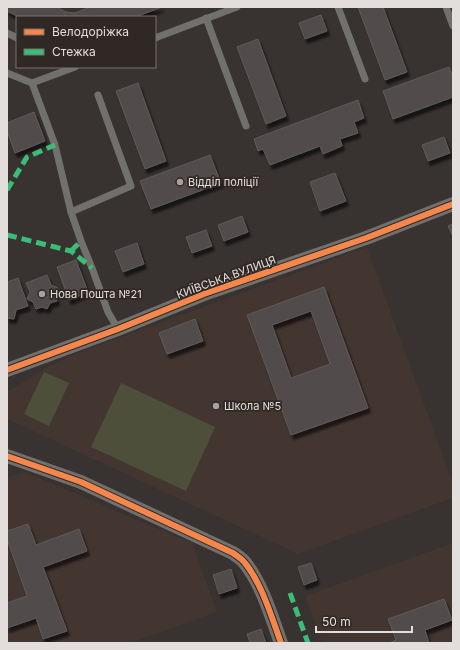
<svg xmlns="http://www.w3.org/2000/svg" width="460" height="650" viewBox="0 0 460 650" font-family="Inter,sans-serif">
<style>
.built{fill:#433530}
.green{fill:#4e4f3b}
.building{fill:#514c4b;stroke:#5f5a59;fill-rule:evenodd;filter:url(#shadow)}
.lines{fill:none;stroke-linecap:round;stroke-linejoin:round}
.service{stroke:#72706c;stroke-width:7}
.minor{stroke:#72706c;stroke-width:14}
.quiet{stroke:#3abd76;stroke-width:5;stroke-dasharray:10 5;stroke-linecap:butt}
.cycleway-casing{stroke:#302824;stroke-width:8}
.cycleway{stroke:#f5874c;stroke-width:6}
.poi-dot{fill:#a7a1a0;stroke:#302824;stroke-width:1.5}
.labels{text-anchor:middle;stroke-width:3.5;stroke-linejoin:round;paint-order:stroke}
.poi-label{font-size:11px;fill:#e3dddb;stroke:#302824;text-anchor:start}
.street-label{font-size:11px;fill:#e3dddb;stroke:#302824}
</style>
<defs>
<filter id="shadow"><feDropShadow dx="2.5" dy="4.5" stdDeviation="1" flood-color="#0009"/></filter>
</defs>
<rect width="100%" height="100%" fill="#383231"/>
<g class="built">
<path d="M 367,247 L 453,483 L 453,498 L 298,554 L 7,419 L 7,392 L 51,365 L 80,352 Z"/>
<path d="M 25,472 L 192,543 L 217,612 L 130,643 L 7,643 L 7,478 Z"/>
<path d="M 453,543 L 453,643 L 322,643 L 305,596 Z"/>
</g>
<g class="green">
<path d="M 44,372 L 69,383 L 49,426 L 24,414 Z"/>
<path d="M 121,383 L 215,427 L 186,491 L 91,447 Z"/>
</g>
<g class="building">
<path d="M 7,7 L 56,7 L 66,12 L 64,17 L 19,17 L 7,11 Z"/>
<path d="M 90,7 L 162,7 L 135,17 L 76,17 L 75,13 Z"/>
<path d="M 358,7 L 383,7 L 407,72 L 385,80 Z"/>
<path d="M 66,12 L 75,13 L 76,17 L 64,17 Z"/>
<path d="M 321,15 L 327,31 L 305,39 L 299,23 Z"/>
<path d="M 258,39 L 286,116 L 266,124 L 237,47 Z"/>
<path d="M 449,67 L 453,77 L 453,97 L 393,119 L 383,91 Z"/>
<path d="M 138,83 L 166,161 L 145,169 L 116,91 Z"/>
<path d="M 358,100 L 364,118 L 354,122 L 358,133 L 340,139 L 342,146 L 323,154 L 320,146 L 270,165 L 263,149 L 258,151 L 254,139 Z"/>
<path d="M 34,112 L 45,141 L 15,153 L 7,131 L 7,123 Z"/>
<path d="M 444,137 L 450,153 L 428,161 L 422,145 Z"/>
<path d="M 210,155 L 221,183 L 151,209 L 140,181 Z"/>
<path d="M 335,173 L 346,201 L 320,211 L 310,182 Z"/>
<path d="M 242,216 L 248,232 L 224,241 L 218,225 Z"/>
<path d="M 453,224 L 453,237 L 448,226 Z"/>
<path d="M 206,230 L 212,246 L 192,253 L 186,237 Z"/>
<path d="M 137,243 L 144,264 L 123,272 L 115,251 Z"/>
<path d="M 76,260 L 88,292 L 69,300 L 57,267 Z"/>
<path d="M 47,275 L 51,285 L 58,288 L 55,295 L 57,301 L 50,303 L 47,309 L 42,307 L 36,309 L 33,302 L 27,299 L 30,292 L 26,283 Z"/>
<path d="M 18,278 L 28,306 L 16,310 L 14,319 L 7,318 L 7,282 Z"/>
<path d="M 324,287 L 368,408 L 291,435 L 247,315 ZM 311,311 L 330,364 L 291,378 L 272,325 Z"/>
<path d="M 195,319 L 203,341 L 167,354 L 159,333 Z"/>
<path d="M 28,524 L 36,545 L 79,529 L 87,551 L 43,567 L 67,631 L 43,639 L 36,618 L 7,628 L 7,603 L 27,596 L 7,539 L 7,531 Z"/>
<path d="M 311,563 L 317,580 L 304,585 L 298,567 Z"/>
<path d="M 231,569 L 237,588 L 219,594 L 213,575 Z"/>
<path d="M 444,599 L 452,620 L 425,630 L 429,643 L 389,643 L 396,640 L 388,619 Z"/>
<path d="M 261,629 L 266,643 L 250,643 L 247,634 Z"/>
</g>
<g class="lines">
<g class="service">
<path d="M 338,7 L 365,79"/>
<path d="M 446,7 L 453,26"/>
<path d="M 206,18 L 246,126"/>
<path d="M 7,33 L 17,38"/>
<path d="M 155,38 L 237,7"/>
<path d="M 7,73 L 32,83 L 75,67"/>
<path d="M 32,83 L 55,145 L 71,212 L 81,241 L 92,268 L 108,312 L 118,329"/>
<path d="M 71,212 L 131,186 L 98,95"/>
</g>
<g class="minor">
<path d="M 7,370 L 118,329 L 204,294 L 366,238 L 453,204"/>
<path d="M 7,456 L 81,482 L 233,553 C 237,556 242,559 245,563 C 262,584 272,618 281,643"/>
</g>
<g class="quiet">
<path d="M 7,190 L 27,157 L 55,145"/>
<path d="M 7,235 L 71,251 L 92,268"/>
<path d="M 71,251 L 81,241"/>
<path d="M 290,593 L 308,643"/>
</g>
<g class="cycleway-casing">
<g id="cycleway">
<path d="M 7,370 L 118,329 L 204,294 L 366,238 L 453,204"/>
<path d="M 7,456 L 81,482 L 233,553 C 237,556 242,559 245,563 C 262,584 272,618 281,643"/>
</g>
</g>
<use href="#cycleway" class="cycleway"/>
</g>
<g class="poi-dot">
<circle cx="180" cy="182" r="4"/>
<circle cx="42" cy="294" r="4"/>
<circle cx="216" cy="406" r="4"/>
</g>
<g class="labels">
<g class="poi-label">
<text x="188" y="186">Відділ поліції</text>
<text x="50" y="298">Нова Пошта №21</text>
<text x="224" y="410">Школа №5</text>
</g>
<g class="street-label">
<text transform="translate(226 277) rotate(-20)" y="4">КИЇВСЬКА ВУЛИЦЯ</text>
</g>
</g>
<rect width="460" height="650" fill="none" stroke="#e3dddb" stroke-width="16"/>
<rect x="16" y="16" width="140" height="52" fill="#302824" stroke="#78706d"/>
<rect x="24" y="29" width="20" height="6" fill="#f5874c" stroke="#78706d"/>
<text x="52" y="36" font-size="12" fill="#e3dddb">Велодоріжка</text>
<rect x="24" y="49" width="20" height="6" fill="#3abd76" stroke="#78706d"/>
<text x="52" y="56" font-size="12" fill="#e3dddb">Стежка</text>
<path d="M316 626v6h96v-6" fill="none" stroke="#e3dddb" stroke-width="2"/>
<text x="322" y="626" font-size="12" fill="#e3dddb" stroke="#302824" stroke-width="3" paint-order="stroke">50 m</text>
</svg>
